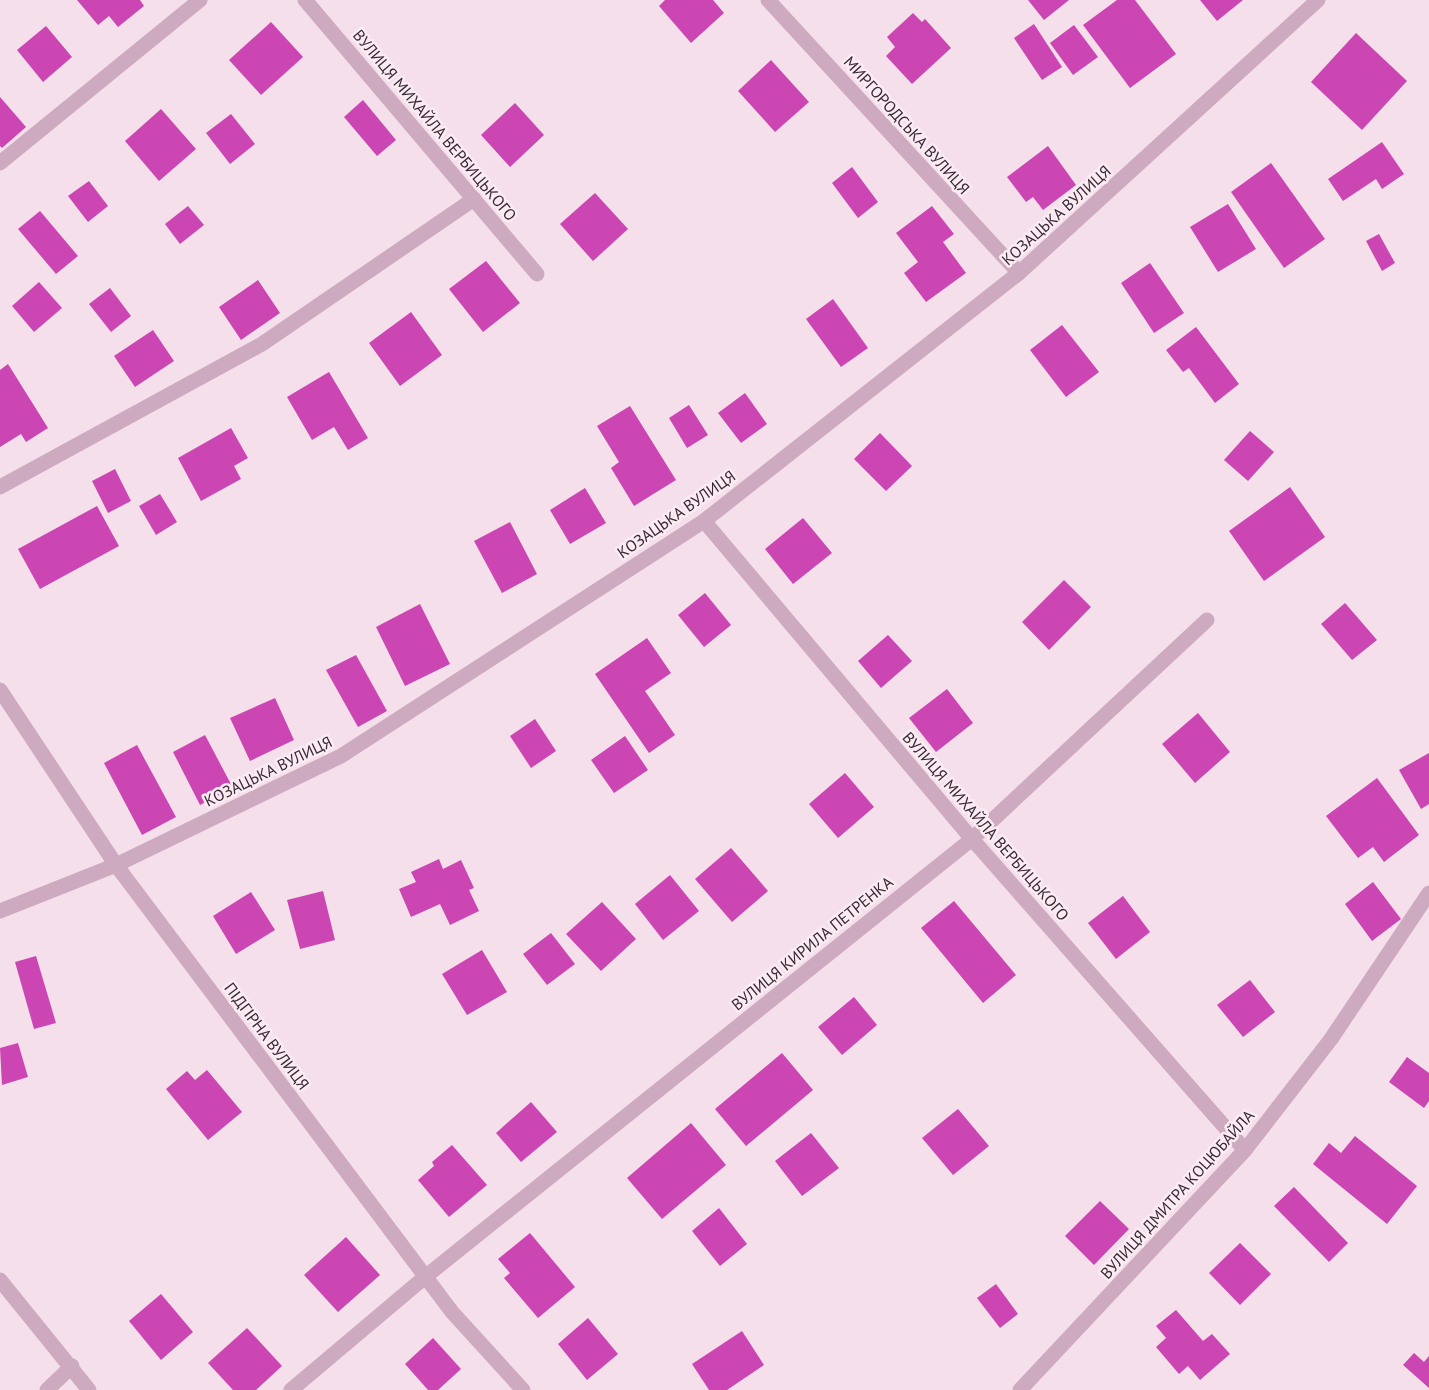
<svg xmlns="http://www.w3.org/2000/svg" width="1429" height="1390" viewBox="0 0 1429 1390" font-family="'PT Sans',sans-serif">
<style>
.building{fill:#cb46b2}
.lines{fill:none;stroke-linecap:round;stroke-linejoin:round}
.minor{stroke:#cdaabf;stroke-width:15}
.tertiary{stroke:#cdaabf;stroke-width:15}
.labels{text-anchor:middle;stroke-width:5;stroke-linejoin:round;paint-order:stroke}
.street-label{font-size:16px;fill:#3a2a36;stroke:#fbecf4}
</style>
<rect width="100%" height="100%" fill="#f4dfea"/>
<g class="building">
<path d="M 77,0 L 140,0 L 144,6 L 118,27 L 109,16 L 98,25 Z"/>
<path d="M 665,0 L 713,0 L 724,13 L 691,43 L 659,6 Z"/>
<path d="M 1028,0 L 1069,0 L 1044,20 Z"/>
<path d="M 1117,0 L 1135,0 L 1176,54 L 1130,88 L 1083,25 Z"/>
<path d="M 1200,0 L 1243,0 L 1217,21 Z"/>
<path d="M 913,13 L 922,22 L 925,19 L 951,48 L 912,84 L 886,56 L 895,47 L 887,37 Z"/>
<path d="M 271,22 L 303,57 L 261,95 L 229,60 Z"/>
<path d="M 1034,24 L 1062,67 L 1042,80 L 1014,38 Z"/>
<path d="M 1074,25 L 1098,57 L 1073,75 L 1050,43 Z"/>
<path d="M 46,26 L 72,57 L 43,82 L 17,50 Z"/>
<path d="M 1356,33 L 1407,81 L 1362,130 L 1311,82 Z"/>
<path d="M 771,60 L 809,102 L 775,132 L 738,91 Z"/>
<path d="M 0,97 L 26,127 L 2,148 L 0,146 Z"/>
<path d="M 363,100 L 396,140 L 377,156 L 344,117 Z"/>
<path d="M 515,103 L 544,135 L 510,167 L 481,135 Z"/>
<path d="M 161,109 L 196,149 L 159,181 L 125,141 Z"/>
<path d="M 231,114 L 255,144 L 230,164 L 206,133 Z"/>
<path d="M 1382,142 L 1404,174 L 1382,189 L 1376,179 L 1343,201 L 1328,179 Z"/>
<path d="M 1048,146 L 1076,185 L 1043,210 L 1033,197 L 1026,202 L 1007,177 Z"/>
<path d="M 1271,163 L 1325,239 L 1284,268 L 1231,192 Z"/>
<path d="M 852,167 L 878,202 L 858,218 L 832,183 Z"/>
<path d="M 89,181 L 108,206 L 88,222 L 68,196 Z"/>
<path d="M 595,193 L 628,229 L 593,261 L 560,224 Z"/>
<path d="M 1228,204 L 1256,249 L 1218,272 L 1190,227 Z"/>
<path d="M 188,206 L 204,225 L 180,244 L 165,224 Z"/>
<path d="M 932,206 L 954,234 L 943,242 L 966,273 L 926,302 L 904,273 L 918,262 L 896,233 Z"/>
<path d="M 40,211 L 78,256 L 56,274 L 18,229 Z"/>
<path d="M 1379,234 L 1395,263 L 1382,271 L 1366,241 Z"/>
<path d="M 486,261 L 520,303 L 483,332 L 449,289 Z"/>
<path d="M 1150,263 L 1184,313 L 1154,333 L 1121,283 Z"/>
<path d="M 258,280 L 280,313 L 241,340 L 219,307 Z"/>
<path d="M 39,282 L 62,308 L 34,332 L 12,306 Z"/>
<path d="M 110,288 L 131,316 L 111,332 L 89,304 Z"/>
<path d="M 833,299 L 868,348 L 841,367 L 806,319 Z"/>
<path d="M 411,312 L 442,355 L 400,386 L 369,343 Z"/>
<path d="M 1062,325 L 1099,372 L 1066,397 L 1030,350 Z"/>
<path d="M 1196,327 L 1239,384 L 1215,403 L 1189,368 L 1183,372 L 1166,350 Z"/>
<path d="M 153,330 L 174,361 L 135,387 L 114,356 Z"/>
<path d="M 8,364 L 48,428 L 26,442 L 21,434 L 0,447 L 0,370 Z"/>
<path d="M 329,372 L 368,438 L 348,450 L 334,427 L 312,440 L 287,397 Z"/>
<path d="M 745,393 L 767,424 L 741,443 L 718,413 Z"/>
<path d="M 689,405 L 708,435 L 687,448 L 669,418 Z"/>
<path d="M 630,406 L 676,480 L 634,506 L 611,468 L 619,462 L 597,426 Z"/>
<path d="M 231,428 L 248,458 L 234,466 L 241,479 L 201,501 L 178,458 Z"/>
<path d="M 1250,431 L 1274,452 L 1248,481 L 1224,460 Z"/>
<path d="M 880,433 L 912,466 L 886,491 L 854,459 Z"/>
<path d="M 115,469 L 131,501 L 108,513 L 92,481 Z"/>
<path d="M 1290,487 L 1325,537 L 1264,581 L 1229,531 Z"/>
<path d="M 585,488 L 606,523 L 570,544 L 550,510 Z"/>
<path d="M 160,494 L 177,522 L 156,535 L 139,506 Z"/>
<path d="M 97,506 L 119,546 L 40,589 L 18,549 Z"/>
<path d="M 803,518 L 832,553 L 793,584 L 765,549 Z"/>
<path d="M 510,522 L 537,574 L 502,593 L 474,541 Z"/>
<path d="M 1064,580 L 1091,607 L 1049,650 L 1022,622 Z"/>
<path d="M 705,593 L 731,625 L 704,647 L 678,615 Z"/>
<path d="M 1345,603 L 1377,640 L 1352,660 L 1321,624 Z"/>
<path d="M 420,604 L 450,664 L 405,686 L 376,627 Z"/>
<path d="M 888,635 L 912,661 L 881,688 L 858,661 Z"/>
<path d="M 647,638 L 671,673 L 645,691 L 675,735 L 649,753 L 595,674 Z"/>
<path d="M 356,655 L 387,711 L 358,727 L 326,670 Z"/>
<path d="M 947,689 L 973,723 L 936,752 L 909,718 Z"/>
<path d="M 275,698 L 294,740 L 250,761 L 230,718 Z"/>
<path d="M 1198,713 L 1230,752 L 1195,783 L 1162,744 Z"/>
<path d="M 535,719 L 556,751 L 531,768 L 510,736 Z"/>
<path d="M 205,735 L 233,788 L 200,805 L 173,752 Z"/>
<path d="M 625,736 L 648,770 L 614,793 L 591,760 Z"/>
<path d="M 137,745 L 176,817 L 142,835 L 104,763 Z"/>
<path d="M 1429,753 L 1429,804 L 1421,809 L 1399,770 Z"/>
<path d="M 845,773 L 874,807 L 838,838 L 809,804 Z"/>
<path d="M 1377,778 L 1419,835 L 1384,862 L 1373,847 L 1358,858 L 1326,816 Z"/>
<path d="M 731,848 L 768,891 L 732,922 L 695,879 Z"/>
<path d="M 439,859 L 443,869 L 461,860 L 474,888 L 469,890 L 479,911 L 450,925 L 440,904 L 411,917 L 399,889 L 416,882 L 411,872 Z"/>
<path d="M 670,875 L 699,911 L 663,940 L 635,904 Z"/>
<path d="M 1373,882 L 1401,919 L 1372,941 L 1345,904 Z"/>
<path d="M 323,891 L 335,940 L 300,949 L 287,900 Z"/>
<path d="M 251,892 L 275,930 L 236,954 L 213,916 Z"/>
<path d="M 1123,896 L 1150,932 L 1116,959 L 1088,923 Z"/>
<path d="M 954,901 L 1016,975 L 983,1003 L 921,928 Z"/>
<path d="M 602,902 L 636,939 L 601,971 L 566,934 Z"/>
<path d="M 551,933 L 575,964 L 547,985 L 523,954 Z"/>
<path d="M 482,950 L 507,992 L 467,1015 L 442,974 Z"/>
<path d="M 36,956 L 56,1023 L 34,1029 L 15,962 Z"/>
<path d="M 1250,980 L 1275,1012 L 1243,1037 L 1217,1005 Z"/>
<path d="M 854,997 L 877,1025 L 842,1055 L 818,1027 Z"/>
<path d="M 18,1043 L 28,1077 L 2,1085 L 0,1048 Z"/>
<path d="M 782,1053 L 813,1090 L 746,1146 L 715,1109 Z"/>
<path d="M 1407,1057 L 1429,1073 L 1429,1101 L 1424,1108 L 1389,1082 Z"/>
<path d="M 207,1070 L 242,1112 L 208,1140 L 166,1089 L 187,1071 L 195,1080 Z"/>
<path d="M 531,1102 L 557,1132 L 521,1162 L 496,1133 Z"/>
<path d="M 958,1109 L 989,1146 L 953,1175 L 922,1138 Z"/>
<path d="M 691,1123 L 726,1165 L 662,1219 L 627,1178 Z"/>
<path d="M 811,1133 L 839,1168 L 802,1196 L 775,1161 Z"/>
<path d="M 1355,1136 L 1417,1186 L 1387,1224 L 1313,1164 L 1329,1143 L 1341,1153 Z"/>
<path d="M 452,1145 L 487,1185 L 449,1217 L 418,1180 L 434,1166 L 432,1162 Z"/>
<path d="M 1294,1187 L 1348,1243 L 1329,1262 L 1274,1206 Z"/>
<path d="M 1100,1201 L 1129,1229 L 1094,1265 L 1065,1236 Z"/>
<path d="M 719,1208 L 747,1244 L 720,1266 L 692,1231 Z"/>
<path d="M 530,1233 L 575,1287 L 538,1318 L 504,1278 L 510,1273 L 498,1259 Z"/>
<path d="M 346,1237 L 380,1275 L 338,1312 L 304,1275 Z"/>
<path d="M 1240,1243 L 1271,1274 L 1240,1305 L 1209,1273 Z"/>
<path d="M 996,1284 L 1018,1314 L 1000,1328 L 977,1298 Z"/>
<path d="M 161,1294 L 193,1332 L 161,1360 L 129,1321 Z"/>
<path d="M 1176,1310 L 1203,1341 L 1212,1334 L 1230,1354 L 1200,1380 L 1188,1366 L 1179,1374 L 1156,1347 L 1166,1338 L 1156,1326 Z"/>
<path d="M 588,1318 L 618,1354 L 587,1380 L 558,1344 Z"/>
<path d="M 247,1328 L 282,1366 L 256,1390 L 233,1390 L 208,1363 Z"/>
<path d="M 742,1331 L 764,1365 L 727,1390 L 709,1390 L 692,1364 Z"/>
<path d="M 433,1338 L 461,1369 L 438,1390 L 428,1390 L 405,1364 Z"/>
<path d="M 1414,1353 L 1424,1362 L 1429,1356 L 1429,1388 L 1403,1365 Z"/>
</g>
<g class="lines">
<g class="minor">
<path d="M 305,0 L 537,274"/>
<path d="M 768,0 L 1019,273"/>
<path d="M 0,163 L 200,0"/>
<path d="M 0,487 L 262,344 L 474,199"/>
<path d="M 704,521 L 972,839 L 1245,1150"/>
<path d="M 0,690 L 116,865 L 452,1312 L 523,1390"/>
<path d="M 0,1280 L 89,1390"/>
<path d="M 47,1390 L 72,1366"/>
<path d="M 291,1390 L 425,1277 L 972,839 L 1207,620"/>
<path d="M 1020,1390 L 1245,1150 L 1331,1039 L 1429,893"/>
</g>
<path class="tertiary" d="M 0,911 L 116,865 L 341,756 L 704,521 L 1019,273 L 1318,0"/>
</g>
<g class="labels">
<g class="street-label">
<text transform="translate(435 125) rotate(50)" y="6">ВУЛИЦЯ МИХАЙЛА ВЕРБИЦЬКОГО</text>
<text transform="translate(907 125) rotate(48)" y="6">МИРГОРОДСЬКА ВУЛИЦЯ</text>
<text transform="translate(1056 215) rotate(-42)" y="6">КОЗАЦЬКА ВУЛИЦЯ</text>
<text transform="translate(676 514) rotate(-35)" y="6">КОЗАЦЬКА ВУЛИЦЯ</text>
<text transform="translate(268 771) rotate(-26)" y="6">КОЗАЦЬКА ВУЛИЦЯ</text>
<text transform="translate(986 826) rotate(49)" y="6">ВУЛИЦЯ МИХАЙЛА ВЕРБИЦЬКОГО</text>
<text transform="translate(812 943) rotate(-39)" y="6">ВУЛИЦЯ КИРИЛА ПЕТРЕНКА</text>
<text transform="translate(267 1036) rotate(53)" y="6">ПІДГІРНА ВУЛИЦЯ</text>
<text transform="translate(1177 1194) rotate(-48)" y="6">ВУЛИЦЯ ДМИТРА КОЦЮБАЙЛА</text>
</g>
</g>
</svg>
